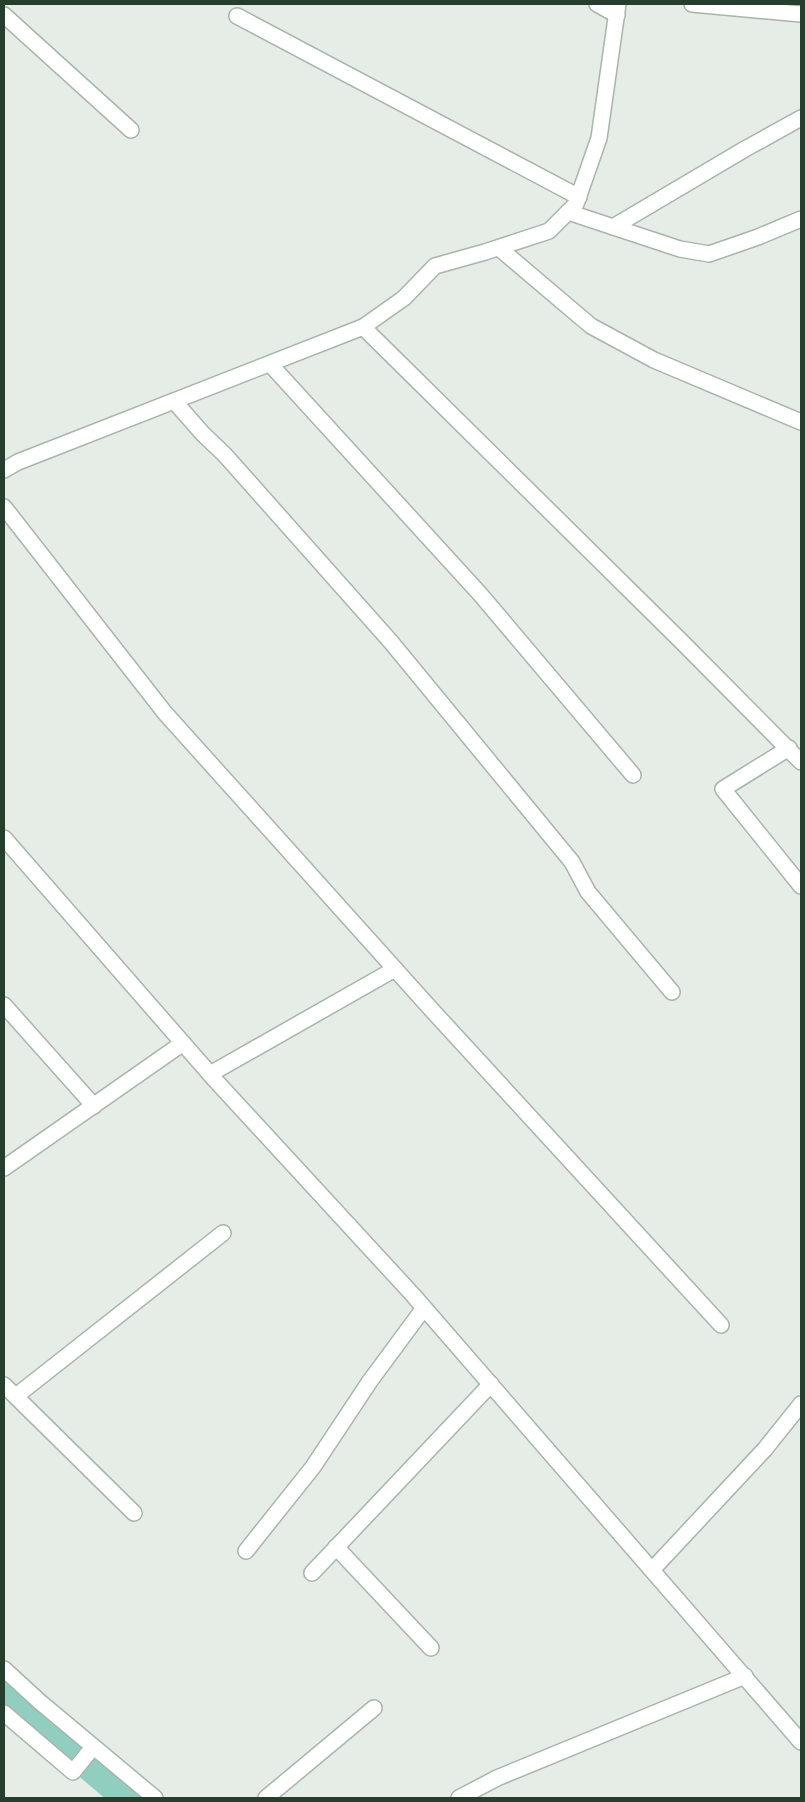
<svg xmlns="http://www.w3.org/2000/svg" width="805" height="1802" viewBox="0 0 805 1802" font-family="Poppins,sans-serif">
<style>
.lines{fill:none;stroke-linecap:round;stroke-linejoin:round}
.canal{stroke:#91cec0;stroke-width:29}
.street-casing{stroke:#a8b5ab;stroke-width:18}
.street{stroke:#fff;stroke-width:15}
</style>
<rect width="100%" height="100%" fill="#e5ede6"/>
<g class="lines">
<path class="canal" d="M 4,1694 L 127,1798"/>
<g class="street-casing">
<g id="street">
<path d="M 597,4 L 617,15"/>
<path d="M 692,4 L 801,14"/>
<path d="M 4,15 L 131,130"/>
<path d="M 237,16 L 579,197"/>
<path d="M 568,212 L 680,249 L 709,254 L 758,237 L 801,219"/>
<path d="M 613,227 L 745,149 L 801,118"/>
<path d="M 499,248 L 591,326 L 654,360 L 801,422"/>
<path d="M 363,327 L 681,641 L 801,762"/>
<path d="M 270,364 L 480,594 L 633,775"/>
<path d="M 174,401 L 203,434 L 225,455 L 391,642 L 572,862 L 588,892 L 672,992"/>
<path d="M 4,470 L 18,462 L 363,327 L 404,298 L 435,266 L 485,252 L 549,231 L 576,204 L 599,138 L 618,4"/>
<path d="M 4,507 L 165,713 L 430,1008 L 721,1325"/>
<path d="M 789,748 L 723,789 L 801,886"/>
<path d="M 4,838 L 216,1081 L 413,1295 L 801,1742"/>
<path d="M 4,1005 L 94,1106"/>
<path d="M 210,1074 L 395,969"/>
<path d="M 4,1168 L 183,1043"/>
<path d="M 4,1385 L 134,1513"/>
<path d="M 16,1396 L 223,1233"/>
<path d="M 336,1547 L 431,1648"/>
<path d="M 246,1551 L 313,1467 L 370,1381 L 424,1308"/>
<path d="M 652,1570 L 765,1449 L 801,1404"/>
<path d="M 312,1573 L 491,1384"/>
<path d="M 4,1669 L 40,1702 L 155,1798"/>
<path d="M 4,1713 L 73,1772 L 93,1747"/>
<path d="M 266,1798 L 374,1708"/>
<path d="M 459,1798 L 497,1778 L 745,1676"/>
</g>
</g>
<use href="#street" class="street"/>
</g>
<rect width="805" height="1802" fill="none" stroke="#253e2d" stroke-width="10"/>
</svg>
